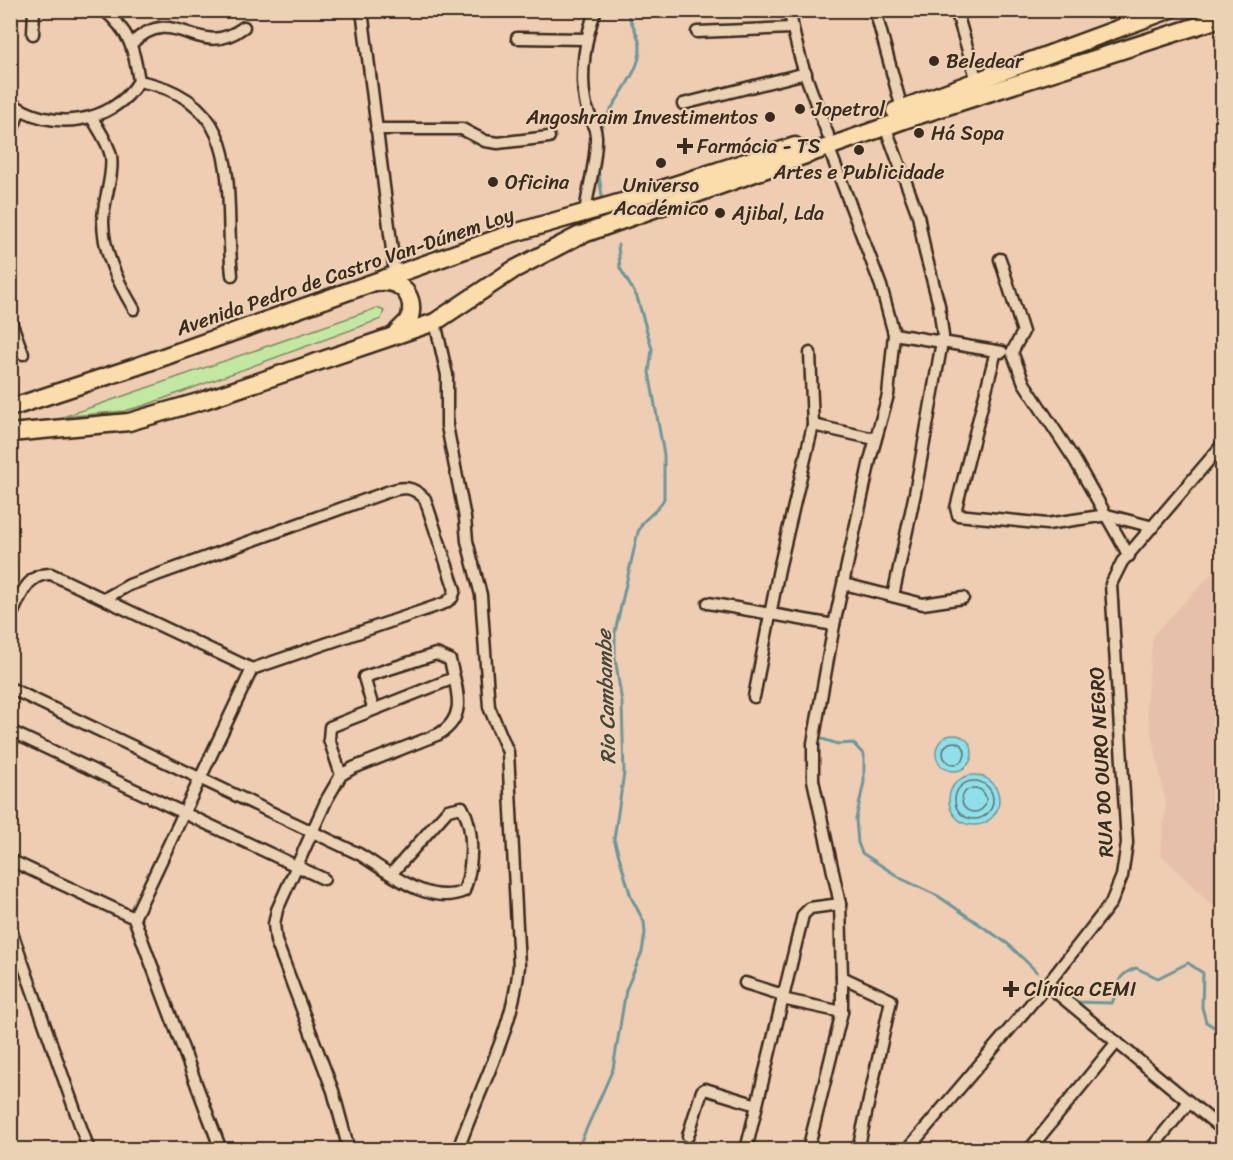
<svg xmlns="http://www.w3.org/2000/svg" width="1233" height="1160" viewBox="0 0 1233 1160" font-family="Sriracha,sans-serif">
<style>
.built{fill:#e7c0ab}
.green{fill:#c2e8a2;stroke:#7e8960;stroke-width:1.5}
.water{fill:#8fe0ea;stroke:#6d9798;stroke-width:1.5}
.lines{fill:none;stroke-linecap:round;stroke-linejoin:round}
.shore{stroke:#5d7370;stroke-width:1.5}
.stream{stroke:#6d9798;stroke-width:3}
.minor-casing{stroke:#3b2a1e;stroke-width:15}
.trunk-casing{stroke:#3b2a1e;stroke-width:21}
.minor{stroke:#ecd2b4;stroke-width:10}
.trunk{stroke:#faddab;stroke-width:16}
.poi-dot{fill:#3b2a1e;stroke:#ecd2b4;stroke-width:2}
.labels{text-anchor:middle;stroke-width:4.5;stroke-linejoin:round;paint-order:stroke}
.poi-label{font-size:20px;fill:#3b2a1e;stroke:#ecd2b4;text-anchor:start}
.street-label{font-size:20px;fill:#3b2a1e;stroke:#ecd2b4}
.water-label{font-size:21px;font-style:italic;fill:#48453d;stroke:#ecd2b4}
</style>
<rect width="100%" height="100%" fill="#eecdb3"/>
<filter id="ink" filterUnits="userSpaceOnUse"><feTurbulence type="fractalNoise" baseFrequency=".0167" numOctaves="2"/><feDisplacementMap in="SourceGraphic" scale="12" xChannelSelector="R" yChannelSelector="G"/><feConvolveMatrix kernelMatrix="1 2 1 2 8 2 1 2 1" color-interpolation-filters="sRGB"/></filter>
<g filter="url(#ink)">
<path class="built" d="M 1222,563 L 1222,906 L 1218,911 L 1160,854 L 1166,804 L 1146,706 L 1153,635 Z"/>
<path class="green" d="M 377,308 L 384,311 L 381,319 L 146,405 L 124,411 L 63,417 Z"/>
<g class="water">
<circle cx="954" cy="753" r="18"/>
<circle cx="974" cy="800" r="25"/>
</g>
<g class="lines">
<g class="shore">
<circle cx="954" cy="753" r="11"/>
<circle cx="974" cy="800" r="19"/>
<circle cx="974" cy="800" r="12"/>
</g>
<g class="stream">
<path d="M 599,133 C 608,104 647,69 639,41 C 636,30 630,20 626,10"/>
<path d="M 598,169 L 602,196"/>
<path d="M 816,737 L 838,744 L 853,743 L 864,755 L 864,782 L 856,819 L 858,843 L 862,853 L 902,879 L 938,896 L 1008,944 L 1037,972"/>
<path d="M 1075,1002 L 1112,1003 C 1121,984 1113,977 1136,968 L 1158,978 L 1188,963 L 1203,973 L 1202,1007 L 1206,1022 L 1222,1032"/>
<path d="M 577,1150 L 613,1069 L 626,990 L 642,952 L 645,933 L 644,922 L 631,897 L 614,839 L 624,773 L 622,703 L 615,657 L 615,632 L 638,532 L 643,522 L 658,508 L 664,499 L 664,455 L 649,372 L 652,349 L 637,297 L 620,268 L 618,245"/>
</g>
<g class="minor-casing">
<g id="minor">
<path d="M 362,10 L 395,274"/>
<path d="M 790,10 C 795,53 813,95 828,135"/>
<path d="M 875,10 L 902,109"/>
<path d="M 956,10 L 977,81"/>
<path d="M 697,32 L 792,28"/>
<path d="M 33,34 L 34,10"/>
<path d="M 517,38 L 587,39"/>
<path d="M 131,44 C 177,0 196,63 244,27"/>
<path d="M 139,81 C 249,102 223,193 232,275"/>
<path d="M 10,102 C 50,133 113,124 139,81 C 134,49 130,32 104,10"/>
<path d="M 683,104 L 806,73"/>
<path d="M 92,118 C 99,130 108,142 111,156 C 114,177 103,200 103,221 C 103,253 118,282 134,309"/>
<path d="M 885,126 L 918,215 L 925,252 L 939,305 L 943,336 L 915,493 L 893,596"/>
<path d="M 376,129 L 462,129 L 485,141 L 498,143 L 549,137"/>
<path d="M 10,137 L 20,109"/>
<path d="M 585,213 C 588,188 597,160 596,136 C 595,122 587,113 585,101 C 580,74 585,36 596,10"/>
<path d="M 1000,259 L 1023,332 L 1012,352"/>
<path d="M 10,319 L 23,354"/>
<path d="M 435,322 L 447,375 L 447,426 L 465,518 L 467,541 L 481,595 L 489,707 L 508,752 L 519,966 C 513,1031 479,1088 458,1150"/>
<path d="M 894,334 L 1002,352"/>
<path d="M 996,351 L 956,508 L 958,515 L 1047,524 L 1107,515 L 1153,527"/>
<path d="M 1012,352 L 1024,383 L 1076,462 L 1129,556"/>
<path d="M 813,425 L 875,439"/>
<path d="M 844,584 L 923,604 L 963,598"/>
<path d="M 708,603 L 834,625"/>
<path d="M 10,618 C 20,599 26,573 51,574 L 252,669 L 445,603 L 452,598 L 455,590 L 425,499 C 413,486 403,486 387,492 L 129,585 L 104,599"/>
<path d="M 10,688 L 359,854 C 389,872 429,907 464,891 C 473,867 475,829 462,807 L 448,810 L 392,873"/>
<path d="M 754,697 L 779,569 L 813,425 L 810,353"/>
<path d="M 10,731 L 324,879"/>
<path d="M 341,775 L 329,739 L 330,727 L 454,678"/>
<path d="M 10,860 L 134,918 L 221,1150"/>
<path d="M 134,918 L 252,669"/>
<path d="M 10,927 L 89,1150"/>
<path d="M 842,977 L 891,1000 L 858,1150"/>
<path d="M 745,983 L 783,995"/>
<path d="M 1047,985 L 1222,1129"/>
<path d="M 782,999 L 842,1012"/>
<path d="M 688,1136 L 702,1091 L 705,1089 L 757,1105"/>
<path d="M 349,1150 L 333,1091 L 276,941 L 274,924 L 277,910 L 327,799 L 341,775 L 353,768 L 439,734 C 469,716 456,688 450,660 L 436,654 L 364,677 L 373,708"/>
<path d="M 746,1150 L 803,915 L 810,908 L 840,904"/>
<path d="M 808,1150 L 842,1012 L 842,977 L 840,904 L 813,780 L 813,743 L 834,625 L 870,460 L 888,395 L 894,334 L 881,286 L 828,146"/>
<path d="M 907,1150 L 1047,985 L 1111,903 L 1122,876 L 1127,843 L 1111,584 L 1122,562 L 1222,445"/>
<path d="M 1029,1150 L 1117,1042"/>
<path d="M 1150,1150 L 1189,1102"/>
</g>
</g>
<g class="trunk-casing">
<g id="trunk">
<path d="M 895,111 L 1169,10"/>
<path d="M 378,282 C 402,279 417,298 409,320 L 397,332"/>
<path d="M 10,408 L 135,367 L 507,235 L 622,202 L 795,146"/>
<path d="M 10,433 L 129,422 L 205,400 L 435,322 L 513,270 L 578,236 L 904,120 L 1222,18"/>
</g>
</g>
<use href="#minor" class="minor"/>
<use href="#trunk" class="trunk"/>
</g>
</g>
<g class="poi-dot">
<circle cx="934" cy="61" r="6"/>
<circle cx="800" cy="109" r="6"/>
<circle cx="770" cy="117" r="6"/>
<circle cx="919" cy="133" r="6"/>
<path d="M682 137h6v6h6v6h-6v6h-6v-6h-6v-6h6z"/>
<circle cx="859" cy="150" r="6"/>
<circle cx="661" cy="163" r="6"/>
<circle cx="493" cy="182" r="6"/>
<circle cx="720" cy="213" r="6"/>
<path d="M1008 980h6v6h6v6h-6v6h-6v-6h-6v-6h6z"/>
</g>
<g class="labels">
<g class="poi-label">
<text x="946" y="68">Beledear</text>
<text x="812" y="116">Jopetrol</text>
<text x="758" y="124" text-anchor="end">Angoshraim Investimentos</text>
<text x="931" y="140">Há Sopa</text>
<text x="697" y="153">Farmácia - TS</text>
<text x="859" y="179" text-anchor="middle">Artes e Publicidade</text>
<text x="505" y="189">Oficina</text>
<text x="661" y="192" text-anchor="middle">Universo<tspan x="661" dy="23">Académico</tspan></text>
<text x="732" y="220">Ajibal, Lda</text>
<text x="1024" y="996">Clínica CEMI</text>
</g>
<g class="street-label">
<text transform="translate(345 271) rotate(-19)" y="7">Avenida Pedro de Castro Van-Dúnem Loy</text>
<text transform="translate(1101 762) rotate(-93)" y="7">RUA DO OURO NEGRO</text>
</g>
<g class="water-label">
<text transform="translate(606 697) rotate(-92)" y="7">Rio Cambambe</text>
</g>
</g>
<rect width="1233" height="1160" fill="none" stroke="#ecd2b4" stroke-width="36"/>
<rect x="18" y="18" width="1197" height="1124" fill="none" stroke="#3b2a1e" stroke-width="2" filter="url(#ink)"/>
</svg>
